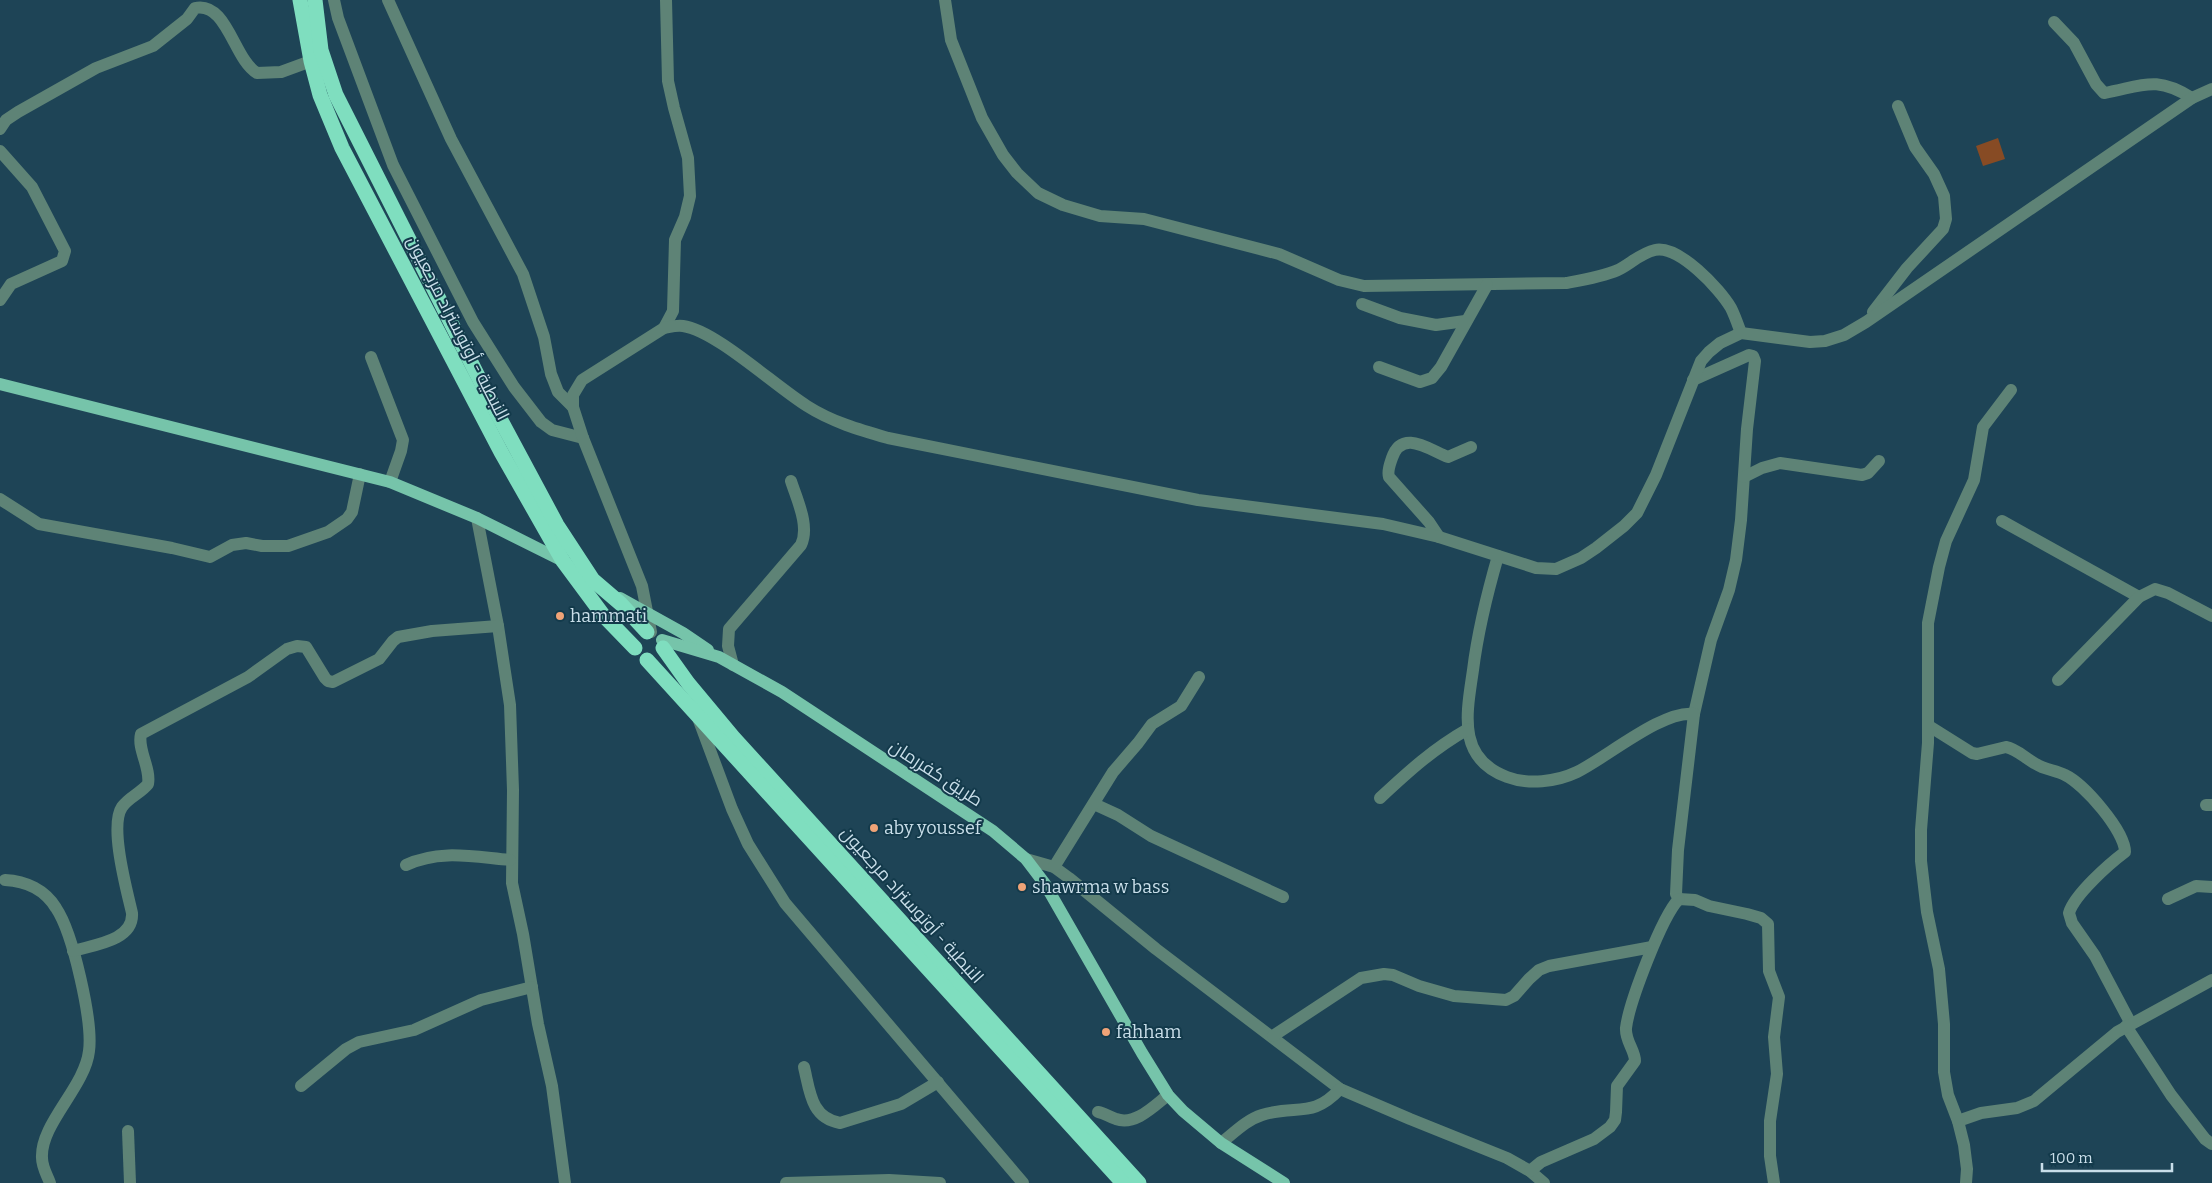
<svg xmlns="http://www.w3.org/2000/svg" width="2212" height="1183" viewBox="0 0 2212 1183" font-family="Bitter,Cairo,serif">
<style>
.green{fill:#874b24}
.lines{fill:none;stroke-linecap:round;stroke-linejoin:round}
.minor{stroke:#5e8376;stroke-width:12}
.major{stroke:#76c4aa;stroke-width:12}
.highway{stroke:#7fdebf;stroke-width:15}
.poi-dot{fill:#efa377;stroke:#133a4b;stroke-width:2}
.labels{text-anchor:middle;stroke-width:4;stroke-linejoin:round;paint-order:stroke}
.street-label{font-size:18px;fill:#c9dee9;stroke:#133a4b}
.poi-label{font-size:18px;fill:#c9dee9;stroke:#133a4b;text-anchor:start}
</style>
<rect width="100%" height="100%" fill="#1e4456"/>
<path class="green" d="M 1998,138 L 2005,159 L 1983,166 L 1976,146 Z"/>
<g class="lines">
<g class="minor">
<path d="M 334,0 L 338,18 L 393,165 L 473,322 L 514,387 L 541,422 L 552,430 L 583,438"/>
<path d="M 388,0 L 451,139 L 523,274 L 544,337 L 551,374 L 558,392 L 573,407"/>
<path d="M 945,0 L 951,40 L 982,118 L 1003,155 L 1017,173 L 1038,193 L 1063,205 L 1100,216 L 1144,219 L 1279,254 L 1339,280 L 1364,286 L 1566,283 C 1583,280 1602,277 1618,270 C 1630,264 1641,253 1655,250 C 1679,245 1720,289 1731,308 C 1735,316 1738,325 1741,333"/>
<path d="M 2054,22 L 2074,43 L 2096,84 L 2104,93 C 2143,86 2155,75 2192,98"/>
<path d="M 0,129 L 6,120 L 18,112 L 96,68 L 153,46 L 187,19 L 195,8 C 227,1 234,60 257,73 L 281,72 L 311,61"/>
<path d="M 0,151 L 32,187 L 65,251 L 62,261 L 11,284 L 0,300"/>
<path d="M 1362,304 L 1400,318 L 1436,325 L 1465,321"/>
<path d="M 1873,312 L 1907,268 L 1943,229 L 1946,219 L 1944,196 L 1934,174 L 1915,147 L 1898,106"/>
<path d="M 664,328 L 673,311 L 675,240 L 685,217 L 690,196 L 688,158 L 674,108 L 668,81 L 666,0"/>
<path d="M 371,357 L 403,440 L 401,451 L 390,482"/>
<path d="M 1379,367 L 1420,382 L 1432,378 L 1441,367 L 1487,285"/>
<path d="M 1693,380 L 1749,355 L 1753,356 L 1755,361 L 1747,429 L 1741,520 L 1736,560 L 1729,590 L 1711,640 L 1694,714"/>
<path d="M 1744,477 L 1762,468 L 1780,463 L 1862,475 L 1868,473 L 1879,461"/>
<path d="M 0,499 L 39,524 L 172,548 L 210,557 L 232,545 L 246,543 L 262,546 L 288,546 L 328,532 L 347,519 L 352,512 L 360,474"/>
<path d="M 477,518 L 498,626 L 510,705 L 513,790 L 512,883 L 523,934 L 538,1024 L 552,1086 L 565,1183"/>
<path d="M 2002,521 L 2139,597"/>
<path d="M 1439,537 L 1429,522 L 1389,477 C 1387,471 1390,464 1392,458 C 1402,429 1428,449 1448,457 L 1471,447"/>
<path d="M 1498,556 C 1487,594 1478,630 1473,670 C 1467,712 1456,758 1507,777 C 1528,785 1556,782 1577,772 C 1606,758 1664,709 1694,714 L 1678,850 L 1676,894 L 1679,899 L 1695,900 L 1709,906 L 1747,914 L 1761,918 L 1768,924 L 1769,971 L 1779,997 L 1774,1037 L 1777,1074 L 1770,1121 L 1770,1156 L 1774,1183"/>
<path d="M 651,632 L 642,586 L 583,438 L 573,407 L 573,395 L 582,380 L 664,328 C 670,327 676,325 683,326 C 715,330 776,387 807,406 C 832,422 860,430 888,438 L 1198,500 L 1383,524 L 1439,537 L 1536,568 L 1556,569 L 1581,558 L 1596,548 L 1624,526 L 1637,513 L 1656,475 L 1701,361 L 1709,352 L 1720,343 L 1741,333 L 1810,342 L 1825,341 L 1844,335 L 1866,322 L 2192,98 L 2212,89"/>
<path d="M 733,665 L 728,646 L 729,629 L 801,545 C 810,526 797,500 791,481"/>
<path d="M 2058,680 L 2139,597 L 2155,589 L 2168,593 L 2212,616"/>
<path d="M 698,718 L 732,809 L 748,844 L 785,903 L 1023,1183"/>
<path d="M 1929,726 L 1972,753 L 1977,754 L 2006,747 C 2017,749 2026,759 2036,764 C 2045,770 2056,770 2065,775 C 2084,784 2125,831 2125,852 C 2109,864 2074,895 2069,913 L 2072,923 L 2095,956 L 2131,1024"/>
<path d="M 1380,798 C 1409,771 1433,749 1468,729"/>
<path d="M 1094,804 L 1118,815 L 1151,836 L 1283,897"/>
<path d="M 2206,805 L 2212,805"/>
<path d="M 1026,859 L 1054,867 L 1069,878 L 1156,949 L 1340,1089 L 1410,1119 L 1507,1158 L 1530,1171 L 1544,1183"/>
<path d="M 406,865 C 440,849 474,857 510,860"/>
<path d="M 1054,867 L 1113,772 L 1138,743 L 1152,724 L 1181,706 L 1199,677"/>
<path d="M 5,880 C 26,881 45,890 56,908 C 73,933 93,1022 89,1051 C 85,1087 40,1124 42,1158 C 42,1167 47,1175 50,1183"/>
<path d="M 2168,899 L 2196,886 L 2212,887"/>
<path d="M 73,951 C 93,945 134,941 132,913 C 127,891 109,826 122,807 C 129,797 141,793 148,784 C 151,768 137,749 141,734 L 248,677 L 287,649 L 297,646 L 306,647 L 325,678 L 328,681 L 333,682 L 379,659 L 393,641 L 398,637 L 432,631 L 498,626"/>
<path d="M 2126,1026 L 2171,1095 L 2205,1139 L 2212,1144"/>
<path d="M 1273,1036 L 1361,978 L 1384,974 L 1393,975 L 1419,986 L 1454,996 L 1506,1000 L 1514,996 L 1529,979 L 1539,970 L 1549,966 L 1652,947"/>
<path d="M 804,1067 C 810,1092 811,1118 840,1123 L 901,1104 L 938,1082"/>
<path d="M 301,1086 L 346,1049 L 359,1042 L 414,1030 L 481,1000 L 532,987"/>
<path d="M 1098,1112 C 1105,1113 1109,1117 1116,1119 C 1135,1126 1154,1106 1168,1095"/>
<path d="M 1958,1121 L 1981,1113 L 2017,1108 L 2034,1101 L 2117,1032 L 2212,980"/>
<path d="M 128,1131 L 130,1183"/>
<path d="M 1221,1143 C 1234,1133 1246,1120 1262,1115 C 1297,1104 1312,1119 1340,1089"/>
<path d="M 1530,1171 L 1541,1162 L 1594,1139 L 1610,1127 L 1615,1120 L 1616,1112 L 1617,1086 L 1635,1061 C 1635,1050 1625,1041 1626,1028 C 1629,1003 1662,916 1679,899"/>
<path d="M 786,1183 L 889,1180 L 940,1183"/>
<path d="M 1966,1183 L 1967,1169 L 1964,1145 L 1958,1121 L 1948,1095 L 1944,1072 L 1944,1024 L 1939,969 L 1927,912 L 1921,861 L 1921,830 L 1928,743 L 1928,623 L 1939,567 L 1946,541 L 1974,480 L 1983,427 L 2011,390"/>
</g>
<g class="major">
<path d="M 0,384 L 390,482 L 477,518 L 565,562"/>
<path d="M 620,598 L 683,633 L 708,650"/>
<path d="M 662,640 L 719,657 L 782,692 L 993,831 L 1026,859 L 1045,884 L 1142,1053 L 1168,1095 L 1183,1111 L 1221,1143 L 1284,1183"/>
</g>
<g class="highway">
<path d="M 300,0 L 311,61 L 320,95 L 342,148 L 501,452 L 563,561 L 603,615 L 635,648"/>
<path d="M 315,0 L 321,50 L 336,95 L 491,402 L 557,525 L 593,580 L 621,604 L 647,632"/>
<path d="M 663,648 L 688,683 L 733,737 L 1139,1183"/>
<path d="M 647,660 L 1123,1183"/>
</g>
</g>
<g class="poi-dot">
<circle cx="560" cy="616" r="5"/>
<circle cx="874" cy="828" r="5"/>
<circle cx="1022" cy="887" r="5"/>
<circle cx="1106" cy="1032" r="5"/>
</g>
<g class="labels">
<g class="street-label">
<text transform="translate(458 328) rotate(63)" y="6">النبطية - أوتوستراد مرجعيون</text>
<text transform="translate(936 773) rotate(33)" y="6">طريق كفررمان</text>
<text transform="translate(912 905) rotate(48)" y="6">النبطية - أوتوستراد مرجعيون</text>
</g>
<g class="poi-label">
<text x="570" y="622">hammati</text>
<text x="884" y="834">aby youssef</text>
<text x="1032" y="893">shawrma w bass</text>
<text x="1116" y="1038">fahham</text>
</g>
</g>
<path d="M2042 1163v8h130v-8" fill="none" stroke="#c9dee9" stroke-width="2.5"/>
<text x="2050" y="1163" font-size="15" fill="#c9dee9" stroke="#133a4b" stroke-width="4" paint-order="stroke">100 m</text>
</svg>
